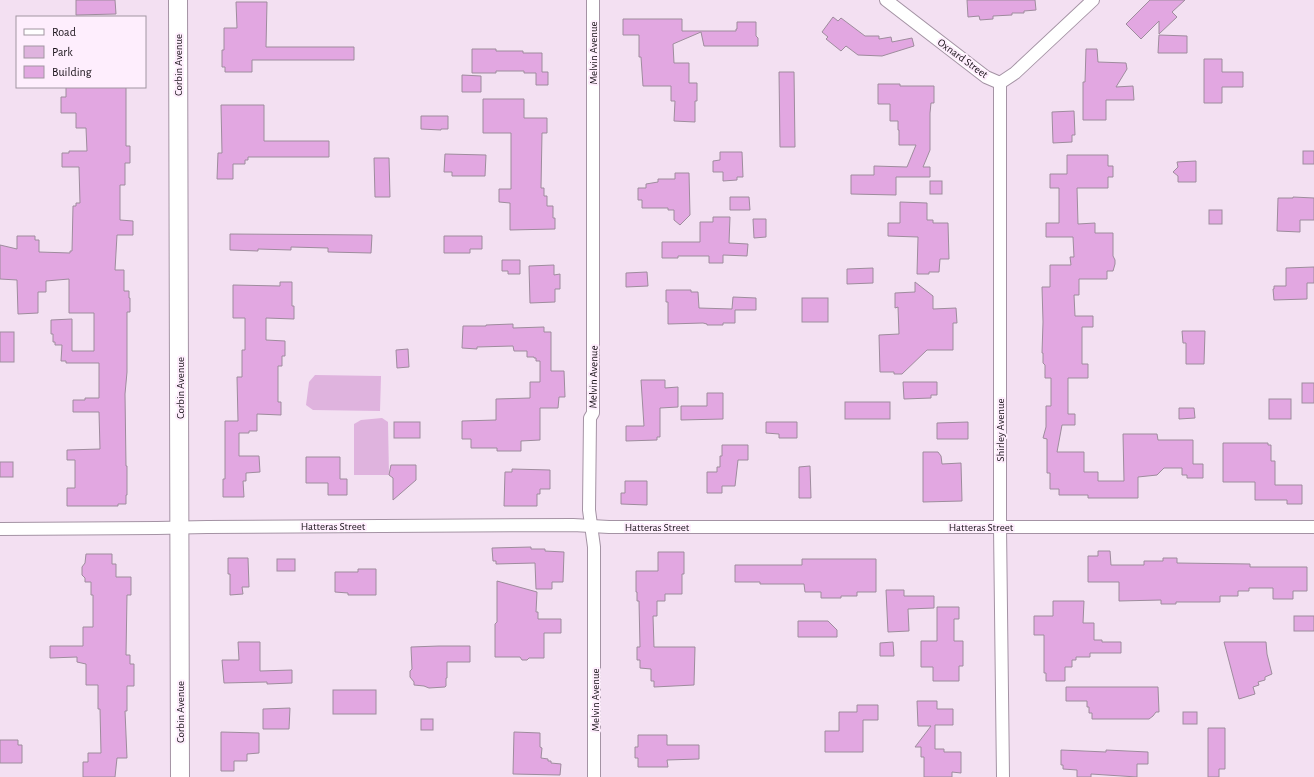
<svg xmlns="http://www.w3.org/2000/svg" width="1314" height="777" viewBox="0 0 1314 777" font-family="'Alegreya Sans',sans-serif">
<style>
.green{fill:#dfb3de}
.building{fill:#e2a7e1;stroke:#9e8c9d}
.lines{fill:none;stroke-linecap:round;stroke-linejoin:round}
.minor-casing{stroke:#a493a4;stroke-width:14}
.secondary-casing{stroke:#a493a4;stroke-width:20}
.minor{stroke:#fff;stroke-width:12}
.secondary{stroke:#fff;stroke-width:18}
.labels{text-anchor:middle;stroke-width:4;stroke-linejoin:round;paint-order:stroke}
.street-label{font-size:11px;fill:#191219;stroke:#feeefd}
</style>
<rect width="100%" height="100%" fill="#f3e0f2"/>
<g class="green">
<path d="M 315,375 L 381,376 L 380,411 L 313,410 L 306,405 L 309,382 Z"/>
<path d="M 382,418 L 388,422 L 389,475 L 354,475 L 354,424 L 361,420 Z"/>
</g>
<g class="building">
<path d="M 76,0 L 115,0 L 116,14 L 76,15 Z"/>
<path d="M 967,0 L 1035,0 L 1036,10 L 1024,11 L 1024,13 L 1012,13 L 1012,15 L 993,16 L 993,19 L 980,20 L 979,16 L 968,17 Z"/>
<path d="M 1150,0 L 1185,0 L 1172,12 L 1177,17 L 1159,34 L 1159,21 L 1141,39 L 1126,24 Z"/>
<path d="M 236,2 L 267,2 L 266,47 L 354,47 L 354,60 L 252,60 L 252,72 L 225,72 L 225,67 L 222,67 L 222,50 L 224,50 L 224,28 L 237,28 Z"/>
<path d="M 833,17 L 838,21 L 841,18 L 865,36 L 879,36 L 879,39 L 891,37 L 892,42 L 912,38 L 914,46 L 882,56 L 858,55 L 846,46 L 841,51 L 826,39 L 828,37 L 822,32 Z"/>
<path d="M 623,19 L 682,19 L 682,31 L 736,31 L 736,29 L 737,29 L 737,22 L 756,22 L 756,36 L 758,38 L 758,46 L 704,46 L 701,32 L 673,44 L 674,63 L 689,63 L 689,83 L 697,83 L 697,101 L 695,101 L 695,122 L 674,121 L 675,101 L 671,101 L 671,86 L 643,86 L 641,57 L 639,57 L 639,35 L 623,35 Z"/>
<path d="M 1159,35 L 1187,36 L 1187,53 L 1158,53 Z"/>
<path d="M 472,49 L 496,49 L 496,51 L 523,51 L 523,53 L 542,53 L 542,72 L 548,72 L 548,85 L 536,85 L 536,73 L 524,73 L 524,71 L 496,71 L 496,73 L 472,73 Z"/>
<path d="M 1086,49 L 1097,49 L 1098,62 L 1126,63 L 1127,69 L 1116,87 L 1133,86 L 1134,100 L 1106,100 L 1106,120 L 1083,120 L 1083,82 L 1085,82 Z"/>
<path d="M 1204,59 L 1222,59 L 1222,72 L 1243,72 L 1243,87 L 1222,87 L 1222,103 L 1204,103 Z"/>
<path d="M 779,72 L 794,72 L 795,147 L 780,147 Z"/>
<path d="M 462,75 L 481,76 L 481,92 L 462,92 Z"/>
<path d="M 878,84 L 900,84 L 900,86 L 934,86 L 934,103 L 931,103 L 930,113 L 930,150 L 923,167 L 930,167 L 930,177 L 896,177 L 896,195 L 851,194 L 851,175 L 874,175 L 874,166 L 907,167 L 916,145 L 899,145 L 899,130 L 898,130 L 898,121 L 890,121 L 890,104 L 878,104 Z"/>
<path d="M 66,87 L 126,87 L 126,146 L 130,146 L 130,163 L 125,163 L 125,185 L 120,185 L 120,220 L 133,221 L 133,235 L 117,235 L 115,270 L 124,270 L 124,291 L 129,291 L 129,298 L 130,298 L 130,312 L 127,312 L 127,372 L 125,394 L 126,466 L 127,466 L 127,495 L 126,495 L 126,504 L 118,504 L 118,506 L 67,506 L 67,488 L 75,488 L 75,460 L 67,460 L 67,450 L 100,449 L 99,412 L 73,412 L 73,400 L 85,400 L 85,398 L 99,398 L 99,363 L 66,363 L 66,361 L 61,361 L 62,345 L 55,345 L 55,342 L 53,342 L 53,334 L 51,334 L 51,320 L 72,319 L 72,351 L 94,351 L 94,313 L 69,313 L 69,279 L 46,281 L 46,292 L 38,292 L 38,313 L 18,314 L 17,280 L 0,279 L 0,245 L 17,249 L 17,236 L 35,236 L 35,240 L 39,240 L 39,252 L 70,253 L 70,251 L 72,251 L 73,206 L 76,206 L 76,203 L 80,203 L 79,167 L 62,167 L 62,153 L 69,153 L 69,151 L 87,151 L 86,128 L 76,128 L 76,113 L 61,113 L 61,97 L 66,97 Z"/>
<path d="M 483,99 L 524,99 L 524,118 L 547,118 L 547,133 L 542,133 L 541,188 L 544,188 L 544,196 L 547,196 L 547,206 L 553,206 L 553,218 L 555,218 L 555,229 L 510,230 L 510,203 L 499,202 L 499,189 L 511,189 L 511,133 L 483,133 Z"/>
<path d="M 221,105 L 264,105 L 264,141 L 329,141 L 329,157 L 248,157 L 248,160 L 245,160 L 245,164 L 233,164 L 233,179 L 217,179 L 218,153 L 222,153 Z"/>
<path d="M 1074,111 L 1075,135 L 1072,135 L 1072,142 L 1053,143 L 1052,112 Z"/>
<path d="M 421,116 L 448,116 L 448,129 L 441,129 L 441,130 L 421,129 Z"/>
<rect x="1303" y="151" width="11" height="13"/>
<path d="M 720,152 L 742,152 L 743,177 L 737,177 L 737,180 L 723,181 L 723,172 L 713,172 L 713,161 L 720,160 Z"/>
<path d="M 445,154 L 486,155 L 485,176 L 452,176 L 452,172 L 444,172 Z"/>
<path d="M 1067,155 L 1108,155 L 1108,166 L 1113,166 L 1113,177 L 1108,177 L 1108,188 L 1077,188 L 1078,224 L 1095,223 L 1095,233 L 1113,233 L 1113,256 L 1115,260 L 1115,264 L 1113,271 L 1107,271 L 1107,279 L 1079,279 L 1079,295 L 1074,295 L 1075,316 L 1093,316 L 1093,327 L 1082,327 L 1082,364 L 1088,364 L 1088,378 L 1068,378 L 1068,414 L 1075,414 L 1075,425 L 1062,425 L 1057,452 L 1084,452 L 1084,472 L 1098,472 L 1098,481 L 1124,481 L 1123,434 L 1157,434 L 1158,440 L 1193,440 L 1193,464 L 1203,464 L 1203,478 L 1187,478 L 1187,475 L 1182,475 L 1182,468 L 1164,468 L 1157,475 L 1138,477 L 1138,498 L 1088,498 L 1088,495 L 1059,495 L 1059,489 L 1050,489 L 1050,473 L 1047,473 L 1047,439 L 1043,438 L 1046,427 L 1046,406 L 1051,406 L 1051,378 L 1045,378 L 1045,365 L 1043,363 L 1043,353 L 1042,353 L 1043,322 L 1042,287 L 1050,287 L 1050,265 L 1071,265 L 1070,257 L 1074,257 L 1073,237 L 1046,237 L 1046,223 L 1059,223 L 1059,188 L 1050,188 L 1050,174 L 1067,174 Z"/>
<path d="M 374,158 L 389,158 L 390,197 L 375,197 Z"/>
<path d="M 1196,161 L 1196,182 L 1178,182 L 1178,176 L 1173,172 L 1178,167 L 1177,162 Z"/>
<path d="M 675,173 L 689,173 L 690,215 L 680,225 L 674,220 L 674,210 L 668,210 L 668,208 L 642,208 L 642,200 L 638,200 L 638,188 L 646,188 L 646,184 L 658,182 L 658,179 L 675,179 Z"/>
<rect x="930" y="181" width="12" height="13"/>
<path d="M 730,197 L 749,197 L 750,210 L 730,210 Z"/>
<path d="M 1293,197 L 1314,198 L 1314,220 L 1300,220 L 1300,232 L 1277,231 L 1278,198 L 1293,198 Z"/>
<path d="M 900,202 L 927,203 L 927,220 L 933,220 L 933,223 L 948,223 L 949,259 L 940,259 L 939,272 L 929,272 L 929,274 L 917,274 L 918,237 L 888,236 L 888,223 L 900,223 Z"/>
<rect x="1209" y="210" width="13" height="14"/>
<path d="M 713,217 L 730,217 L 729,243 L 748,244 L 747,256 L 723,255 L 723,263 L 709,263 L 709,256 L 678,256 L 678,258 L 662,258 L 662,242 L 700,242 L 700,222 L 713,222 Z"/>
<path d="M 753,219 L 766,219 L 766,237 L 754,238 Z"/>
<path d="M 230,234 L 372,235 L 371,253 L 328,252 L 328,248 L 291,247 L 291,250 L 258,249 L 258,251 L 230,250 Z"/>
<path d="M 444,236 L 482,236 L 482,249 L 470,249 L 470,253 L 444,253 Z"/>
<path d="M 502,260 L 520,260 L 520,274 L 508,274 L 508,271 L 502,271 Z"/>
<path d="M 554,265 L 554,275 L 560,274 L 560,289 L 555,289 L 555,302 L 530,303 L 529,266 Z"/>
<path d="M 1314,267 L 1314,283 L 1307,283 L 1307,299 L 1274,300 L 1273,289 L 1274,289 L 1274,286 L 1286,286 L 1286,268 Z"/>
<path d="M 873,268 L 873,283 L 847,284 L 847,269 Z"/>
<path d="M 647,272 L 648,286 L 626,287 L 626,273 Z"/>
<path d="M 280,282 L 292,282 L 292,306 L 294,306 L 294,319 L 266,318 L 266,340 L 285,341 L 285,356 L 282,356 L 282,366 L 278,366 L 278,402 L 281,402 L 281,415 L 257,414 L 257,431 L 249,431 L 249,433 L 239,433 L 239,456 L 259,456 L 260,472 L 246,473 L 246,481 L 243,481 L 244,497 L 223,497 L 223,479 L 225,479 L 225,421 L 238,421 L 237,377 L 242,377 L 242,350 L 245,350 L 245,318 L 233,318 L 233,285 L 280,286 Z"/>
<path d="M 915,282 L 933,296 L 933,309 L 956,308 L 957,323 L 953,323 L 953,350 L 927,350 L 902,374 L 894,374 L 894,372 L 880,372 L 879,335 L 899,334 L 898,307 L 895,308 L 895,293 L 915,292 Z"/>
<path d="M 666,290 L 691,290 L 691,292 L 698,292 L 699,308 L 732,309 L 733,297 L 756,298 L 756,310 L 735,310 L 735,323 L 723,323 L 723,325 L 707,325 L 707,324 L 703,323 L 668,324 L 668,302 L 666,302 Z"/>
<rect x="802" y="298" width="26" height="24"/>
<path d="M 513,324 L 513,328 L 544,327 L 544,332 L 551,332 L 551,371 L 564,371 L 565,397 L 559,397 L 558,408 L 540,408 L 540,440 L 521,441 L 521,451 L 497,451 L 497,448 L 471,448 L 471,439 L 462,439 L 462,421 L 496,420 L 496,399 L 530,398 L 530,382 L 540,382 L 540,361 L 536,361 L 536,358 L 534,358 L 534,357 L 527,357 L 527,351 L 514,351 L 513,346 L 477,347 L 477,349 L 462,348 L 463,326 L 486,326 L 486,325 Z"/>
<path d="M 1182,331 L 1205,331 L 1204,364 L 1186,364 L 1186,343 L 1183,343 Z"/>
<rect x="0" y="332" width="14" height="30"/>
<path d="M 408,349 L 409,367 L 397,368 L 396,350 Z"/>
<path d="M 641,380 L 665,380 L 665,388 L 678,387 L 678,407 L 660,408 L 660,437 L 657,437 L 657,440 L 626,441 L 626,426 L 644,426 Z"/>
<path d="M 903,382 L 937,382 L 937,395 L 931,395 L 931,398 L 904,399 Z"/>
<rect x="1302" y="383" width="12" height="20"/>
<path d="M 707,393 L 723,393 L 723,419 L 681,420 L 681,406 L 707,406 Z"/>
<rect x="1269" y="399" width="22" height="20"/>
<rect x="845" y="402" width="45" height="17"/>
<path d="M 1179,408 L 1194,408 L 1195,418 L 1179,419 Z"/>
<rect x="394" y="422" width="26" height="16"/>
<path d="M 766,422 L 797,422 L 797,438 L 779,438 L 779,434 L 766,433 Z"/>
<path d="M 968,422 L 968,439 L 937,439 L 937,423 Z"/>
<path d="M 1223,443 L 1268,443 L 1268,445 L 1271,445 L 1271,461 L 1275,461 L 1275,485 L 1302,485 L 1302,504 L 1287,504 L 1287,500 L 1255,500 L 1255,482 L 1223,482 Z"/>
<path d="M 722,445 L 748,445 L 748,460 L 738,460 L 735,486 L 722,486 L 722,493 L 707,493 L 707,472 L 717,472 L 717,467 L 720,467 L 720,456 L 722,456 Z"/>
<path d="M 923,452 L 938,452 L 941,456 L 942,464 L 961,463 L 962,501 L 923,502 Z"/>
<path d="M 306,457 L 340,457 L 340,479 L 347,479 L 347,495 L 328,495 L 328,483 L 306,483 Z"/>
<rect x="0" y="462" width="13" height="15"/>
<path d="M 391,465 L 416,465 L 416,480 L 393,500 L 393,478 L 389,475 Z"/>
<path d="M 810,466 L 811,498 L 799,498 L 799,467 Z"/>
<path d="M 512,469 L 550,470 L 550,489 L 540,489 L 540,494 L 537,494 L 537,506 L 504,506 L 505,472 L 512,472 Z"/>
<path d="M 625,481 L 647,481 L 647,505 L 621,504 L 621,493 L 625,493 Z"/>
<path d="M 531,547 L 531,549 L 545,549 L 545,551 L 564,552 L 563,582 L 552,582 L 552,589 L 536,589 L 535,563 L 496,564 L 496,561 L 493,561 L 492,548 Z"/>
<path d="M 1098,551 L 1110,551 L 1111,565 L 1144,565 L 1144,561 L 1163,561 L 1163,558 L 1177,558 L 1177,563 L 1250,564 L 1250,567 L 1307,567 L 1307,591 L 1293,591 L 1293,599 L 1273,599 L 1273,588 L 1249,588 L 1249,591 L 1238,591 L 1238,596 L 1220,596 L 1220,602 L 1176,602 L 1176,604 L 1161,604 L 1161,600 L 1119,601 L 1119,582 L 1088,582 L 1088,556 L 1098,556 Z"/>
<path d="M 658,552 L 684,552 L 684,574 L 682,574 L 682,594 L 665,594 L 665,601 L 657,601 L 657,616 L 653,616 L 654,647 L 695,647 L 694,685 L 654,687 L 654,681 L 651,681 L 651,669 L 640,668 L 640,660 L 637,660 L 637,647 L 640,647 L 639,601 L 637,601 L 637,592 L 636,592 L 636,571 L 658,571 Z"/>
<path d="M 86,554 L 112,554 L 112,564 L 116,564 L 116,577 L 131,577 L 131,595 L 127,595 L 126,655 L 130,655 L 130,664 L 134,664 L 134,686 L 127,686 L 127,711 L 125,711 L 127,758 L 117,758 L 115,777 L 83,777 L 83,762 L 88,762 L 88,753 L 101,753 L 100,709 L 98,709 L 98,685 L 86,685 L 86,664 L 77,662 L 77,657 L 50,658 L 50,646 L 83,646 L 83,627 L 93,627 L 93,595 L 91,595 L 91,582 L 85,582 L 85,578 L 82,575 L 82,567 L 85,563 Z"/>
<path d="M 228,558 L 248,558 L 249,587 L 242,587 L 243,594 L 230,595 L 230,574 L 228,574 Z"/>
<rect x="277" y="559" width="18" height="12"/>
<path d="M 802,559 L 876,559 L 876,592 L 857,592 L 857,596 L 841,596 L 841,598 L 821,598 L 821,592 L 805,592 L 804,584 L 760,584 L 760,582 L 735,582 L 735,565 L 802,565 Z"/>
<path d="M 358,569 L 376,569 L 376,595 L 348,595 L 348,593 L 335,592 L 335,572 L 358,572 Z"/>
<path d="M 497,581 L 537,592 L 536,612 L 538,612 L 538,619 L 561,619 L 561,633 L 544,633 L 544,658 L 529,658 L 527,660 L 522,660 L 520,657 L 495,657 L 495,624 L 497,622 Z"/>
<path d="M 886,590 L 904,590 L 904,596 L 934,596 L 934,608 L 908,609 L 909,631 L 888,632 Z"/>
<path d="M 1053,601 L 1084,601 L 1083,623 L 1094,623 L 1094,640 L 1102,640 L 1102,642 L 1121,642 L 1121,653 L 1090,653 L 1090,657 L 1076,657 L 1076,660 L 1072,660 L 1072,667 L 1065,667 L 1065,681 L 1046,681 L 1046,673 L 1044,673 L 1044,635 L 1034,635 L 1034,616 L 1053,616 Z"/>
<path d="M 937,607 L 959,607 L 959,619 L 954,619 L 954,641 L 963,641 L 963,666 L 959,666 L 959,681 L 933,681 L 933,667 L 921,667 L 921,641 L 937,641 Z"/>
<rect x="1294" y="616" width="20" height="15"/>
<path d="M 798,621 L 828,621 L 837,630 L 837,637 L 798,637 Z"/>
<path d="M 238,642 L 260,642 L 260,671 L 292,670 L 292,683 L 267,684 L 267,682 L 224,683 L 222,660 L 239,660 Z"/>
<path d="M 893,642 L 894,656 L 880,656 L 880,643 Z"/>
<path d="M 1224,642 L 1266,642 L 1267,654 L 1272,674 L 1265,677 L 1265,680 L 1258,682 L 1259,685 L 1253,687 L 1255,694 L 1239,699 Z"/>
<path d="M 439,646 L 470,646 L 470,662 L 447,662 L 447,678 L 446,678 L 446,686 L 445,687 L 429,688 L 424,686 L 414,685 L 414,682 L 410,677 L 410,671 L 412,669 L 411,647 Z"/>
<path d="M 1066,687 L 1158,687 L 1159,712 L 1156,712 L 1153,716 L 1149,719 L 1092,719 L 1092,713 L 1089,713 L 1089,707 L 1087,707 L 1087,701 L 1066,701 Z"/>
<rect x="333" y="690" width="43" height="24"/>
<path d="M 917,701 L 937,701 L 937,709 L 953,709 L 953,725 L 935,725 L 935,749 L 944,749 L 944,752 L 961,752 L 961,773 L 952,772 L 952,777 L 924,777 L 924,757 L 921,757 L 921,747 L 915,747 L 931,726 L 918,726 Z"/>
<path d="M 857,705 L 878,705 L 878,720 L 863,720 L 863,752 L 825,752 L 825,731 L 839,731 L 839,712 L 857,712 Z"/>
<path d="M 290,708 L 289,729 L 263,729 L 263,709 Z"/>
<rect x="1183" y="712" width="14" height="12"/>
<rect x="421" y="719" width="12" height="11"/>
<path d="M 1208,728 L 1225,728 L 1225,769 L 1219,769 L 1219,777 L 1208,777 Z"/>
<path d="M 221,732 L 259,733 L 259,753 L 247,754 L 247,761 L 234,761 L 234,771 L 221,771 Z"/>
<path d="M 514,732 L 540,733 L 540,747 L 542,748 L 541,758 L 548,759 L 548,761 L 551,761 L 551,763 L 561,764 L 560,775 L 513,774 Z"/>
<path d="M 638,735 L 667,735 L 667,745 L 699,745 L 699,759 L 667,760 L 668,767 L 638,767 L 638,758 L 635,758 L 635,747 L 638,747 Z"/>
<path d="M 0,740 L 18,740 L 18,745 L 22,745 L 22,763 L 0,763 Z"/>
<path d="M 1061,750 L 1106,752 L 1106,750 L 1148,752 L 1148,764 L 1137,764 L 1137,777 L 1091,774 L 1091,777 L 1077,777 L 1077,770 L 1063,769 L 1063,765 L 1061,765 Z"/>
</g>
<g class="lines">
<g class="minor-casing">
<g id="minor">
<path d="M 593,0 L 593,413 L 590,418 L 589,510 L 594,547 L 594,777"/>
<path d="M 886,0 L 986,77 L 1000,83"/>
<path d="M 1000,83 L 1000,527 L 1003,777"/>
<path d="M 1000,83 L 1015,73 L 1093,0"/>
<path d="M 0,529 L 157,528 L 207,527 L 573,525 L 609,527 L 1314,527"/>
</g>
</g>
<g class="secondary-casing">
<path id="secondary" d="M 178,0 L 180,777"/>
</g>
<use href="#minor" class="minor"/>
<use href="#secondary" class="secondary"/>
</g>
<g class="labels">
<g class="street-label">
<text transform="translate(593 53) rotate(-90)" y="4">Melvin Avenue</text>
<text transform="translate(963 58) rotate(36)" y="4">Oxnard Street</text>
<text transform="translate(178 65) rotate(-90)" y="4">Corbin Avenue</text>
<text transform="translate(593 377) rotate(-89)" y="4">Melvin Avenue</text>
<text transform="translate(180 388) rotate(-90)" y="4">Corbin Avenue</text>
<text transform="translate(1000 430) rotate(-90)" y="4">Shirley Avenue</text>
<text x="333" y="530">Hatteras Street</text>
<text x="657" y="531">Hatteras Street</text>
<text x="981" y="531">Hatteras Street</text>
<text transform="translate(595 700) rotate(-90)" y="4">Melvin Avenue</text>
<text transform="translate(180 712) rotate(-90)" y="4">Corbin Avenue</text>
</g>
</g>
<rect x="16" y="16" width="130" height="72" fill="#feeefd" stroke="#a296a2"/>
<rect x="24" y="29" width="20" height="6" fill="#ffffff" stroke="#a296a2"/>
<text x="52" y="36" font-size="12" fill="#191219">Road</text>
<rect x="24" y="46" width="20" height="12" fill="#dfb3de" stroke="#a296a2"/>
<text x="52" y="56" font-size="12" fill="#191219">Park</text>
<rect x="24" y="66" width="20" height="12" fill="#e2a7e1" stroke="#a296a2"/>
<text x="52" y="76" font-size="12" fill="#191219">Building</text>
</svg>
